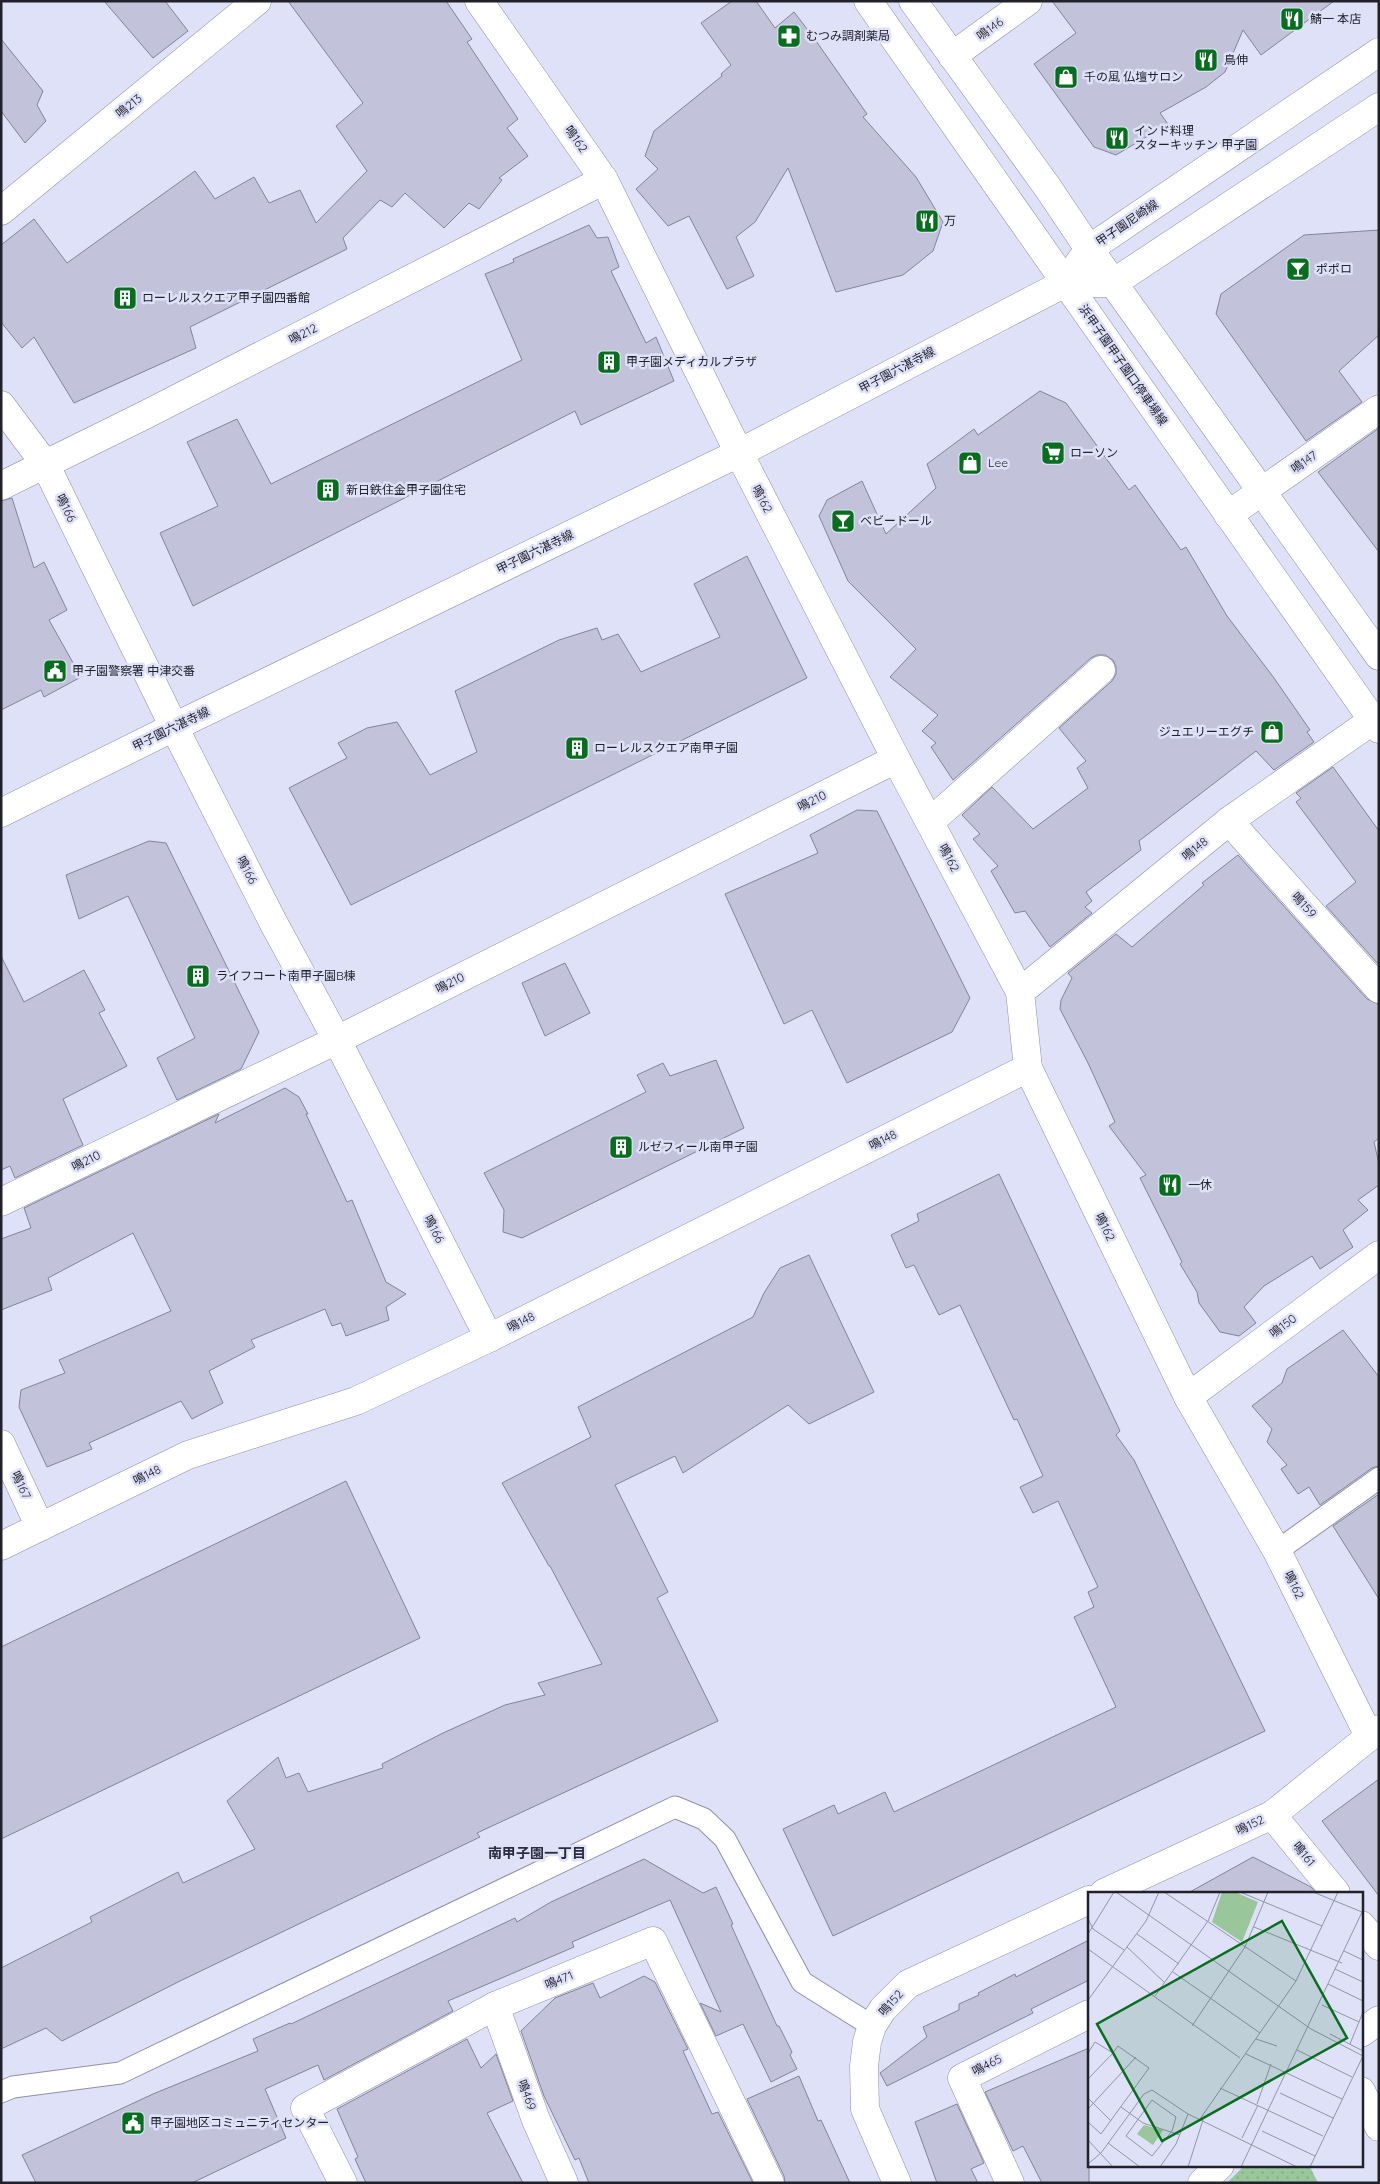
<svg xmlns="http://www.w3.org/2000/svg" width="1380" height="2184" viewBox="0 0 1380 2184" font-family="Quicksand,'Noto Sans JP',sans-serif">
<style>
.park{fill:url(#park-dots)}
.building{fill:#c2c3da;stroke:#838499}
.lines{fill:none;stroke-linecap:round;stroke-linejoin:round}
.service-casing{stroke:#8f90a6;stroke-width:23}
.minor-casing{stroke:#8f90a6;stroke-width:29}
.tertiary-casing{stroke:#8f90a6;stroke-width:29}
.secondary-casing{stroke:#8f90a6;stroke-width:29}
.service{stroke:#fff;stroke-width:21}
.minor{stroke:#fff;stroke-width:28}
.tertiary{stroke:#fff;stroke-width:28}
.secondary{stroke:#fff;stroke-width:28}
.labels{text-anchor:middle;stroke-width:5;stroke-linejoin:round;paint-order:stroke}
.poi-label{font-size:12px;fill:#21212a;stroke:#dfe1f9;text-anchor:start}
.street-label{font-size:12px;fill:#21212a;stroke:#dfe1f9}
.neighbourhood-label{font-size:14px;font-weight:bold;fill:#2b2c3e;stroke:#dfe1f9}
.inset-road{fill:none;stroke:#9394a6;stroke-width:1}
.view{fill:#076e1e;fill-opacity:0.15;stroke:#076e1e;stroke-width:2.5}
.inset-edge{fill:none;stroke:#21212a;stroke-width:2.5}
</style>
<defs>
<pattern id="park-dots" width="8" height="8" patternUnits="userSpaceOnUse" patternTransform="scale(1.25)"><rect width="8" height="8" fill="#99c69a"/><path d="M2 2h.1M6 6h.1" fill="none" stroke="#84aa85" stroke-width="1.8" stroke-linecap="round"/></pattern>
</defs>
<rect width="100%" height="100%" fill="#dfe1f9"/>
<path class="park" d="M 1245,2165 L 1309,2165 L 1318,2183 L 1227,2183 Z"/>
<g class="building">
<path d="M 104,1 L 165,1 L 188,31 L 153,58 Z"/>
<path d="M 288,1 L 446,1 L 472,39 L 467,42 L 518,119 L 507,128 L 528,156 L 499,178 L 502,180 L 479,209 L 469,203 L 444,228 L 405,193 L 392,207 L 380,200 L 343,238 L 347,249 L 190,327 L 196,348 L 74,403 L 34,337 L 22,348 L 1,322 L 1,245 L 34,219 L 67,263 L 195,171 L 215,199 L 254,177 L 269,203 L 300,190 L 316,223 L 367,171 L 336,126 L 363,103 Z"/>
<path d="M 732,1 L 756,1 L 775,28 L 794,12 L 814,38 L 867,114 L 863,117 L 916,177 L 943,222 L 933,251 L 903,275 L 836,292 L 788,168 L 755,222 L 736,237 L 754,276 L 727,289 L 689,216 L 668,226 L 636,189 L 658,169 L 645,156 L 654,131 L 722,76 L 721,74 L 731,65 L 701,23 Z"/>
<path d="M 1052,1 L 1334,1 L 1261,55 L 1243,30 L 1225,72 L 1206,87 L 1160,113 L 1168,124 L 1116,155 L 1094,147 L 1034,64 L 1076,33 Z"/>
<path d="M 1,39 L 43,91 L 37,105 L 46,121 L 25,143 L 1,111 Z"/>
<path d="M 589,225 L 597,238 L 608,237 L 619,267 L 611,271 L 646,343 L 656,337 L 674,381 L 581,425 L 575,411 L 193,606 L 160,533 L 218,506 L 187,442 L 237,419 L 271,484 L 522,360 L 485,274 L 514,262 L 513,259 Z"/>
<path d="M 1379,230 L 1379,335 L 1339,371 L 1362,402 L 1306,441 L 1216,314 L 1221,294 L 1304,235 Z"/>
<path d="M 1040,391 L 1066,403 L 1129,490 L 1135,485 L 1181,550 L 1186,547 L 1227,616 L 1274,678 L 1310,730 L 1307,732 L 1314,742 L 1274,770 L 1256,751 L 1139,841 L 1141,850 L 1086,892 L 1092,901 L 1085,907 L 1092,913 L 1050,947 L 1025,911 L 1015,913 L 991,871 L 998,866 L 973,839 L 980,834 L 962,815 L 992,787 L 1033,829 L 1088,788 L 1077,768 L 1086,761 L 1059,728 L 1112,681 L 1116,674 L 1116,667 L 1113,660 L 1105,655 L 1097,655 L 1091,658 L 953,780 L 931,747 L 936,743 L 922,731 L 938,715 L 890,677 L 916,649 L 848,581 L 819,516 L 827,500 L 862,481 L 886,534 L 936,488 L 927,464 L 974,429 L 978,435 Z"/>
<path d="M 1379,428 L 1379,552 L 1318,472 Z"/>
<path d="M 12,498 L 34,568 L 44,562 L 67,610 L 49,620 L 81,677 L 44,697 L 41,690 L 1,710 L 1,501 Z"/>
<path d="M 747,556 L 807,678 L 351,905 L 289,788 L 347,758 L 338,743 L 367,728 L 397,722 L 430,775 L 477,752 L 455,691 L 559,640 L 597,628 L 602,640 L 618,634 L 641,672 L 720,637 L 694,584 Z"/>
<path d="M 1333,767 L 1379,831 L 1379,965 L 1326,906 L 1356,882 L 1296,802 L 1301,798 L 1296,793 Z"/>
<path d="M 857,810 L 877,811 L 970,998 L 952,1032 L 847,1083 L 812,1010 L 784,1024 L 725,894 L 818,853 L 810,835 Z"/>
<path d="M 149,841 L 166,843 L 259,1032 L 241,1069 L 177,1100 L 157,1058 L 195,1038 L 128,896 L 79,919 L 66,875 Z"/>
<path d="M 1238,855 L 1367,999 L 1379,1004 L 1379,1138 L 1374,1142 L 1379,1164 L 1379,1185 L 1358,1200 L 1368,1210 L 1343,1230 L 1353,1247 L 1320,1269 L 1312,1256 L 1264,1286 L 1244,1307 L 1256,1323 L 1239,1336 L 1220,1332 L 1199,1303 L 1197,1292 L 1180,1264 L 1182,1262 L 1140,1178 L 1146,1175 L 1109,1126 L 1115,1122 L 1088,1063 L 1060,1009 L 1061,1000 L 1072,978 L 1068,973 L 1116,934 L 1132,947 L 1204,885 L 1202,883 Z"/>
<path d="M 1,956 L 24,1002 L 84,970 L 105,1010 L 99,1013 L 127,1066 L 63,1099 L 83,1145 L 15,1178 L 10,1166 L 1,1170 Z"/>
<path d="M 565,963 L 590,1013 L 545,1036 L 522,983 Z"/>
<path d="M 716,1060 L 744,1128 L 522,1238 L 503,1232 L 504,1210 L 484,1173 L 646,1092 L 637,1075 L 663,1063 L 670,1076 Z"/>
<path d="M 285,1088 L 299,1097 L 308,1114 L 306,1114 L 347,1202 L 352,1200 L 386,1282 L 406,1294 L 386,1307 L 389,1320 L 346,1336 L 341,1323 L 332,1326 L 325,1309 L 251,1340 L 255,1347 L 209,1371 L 223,1403 L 192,1419 L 181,1401 L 89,1443 L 92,1449 L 47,1467 L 19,1407 L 21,1390 L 65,1373 L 59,1360 L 171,1311 L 133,1233 L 48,1278 L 52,1290 L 1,1310 L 1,1239 L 31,1228 L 24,1208 L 219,1114 L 215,1123 Z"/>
<path d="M 999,1174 L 1120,1431 L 1116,1435 L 1134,1460 L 1265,1731 L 833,1936 L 783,1829 L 834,1805 L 838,1814 L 885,1792 L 894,1812 L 1116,1707 L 1074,1617 L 1094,1607 L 1088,1592 L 1098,1587 L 1058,1501 L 1033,1513 L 1020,1487 L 1043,1476 L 1017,1419 L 1014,1420 L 960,1305 L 939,1315 L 914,1265 L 906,1268 L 891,1235 L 919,1221 L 917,1214 Z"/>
<path d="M 809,1255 L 874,1392 L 809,1424 L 788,1405 L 683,1473 L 675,1456 L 615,1485 L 668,1592 L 657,1598 L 718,1721 L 477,1833 L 480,1837 L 180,1981 L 62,2041 L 46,2028 L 1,2049 L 1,1968 L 92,1922 L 90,1917 L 178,1872 L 183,1883 L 255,1849 L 227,1801 L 278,1757 L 286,1778 L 299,1773 L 308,1792 L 383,1768 L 382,1764 L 443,1733 L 505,1705 L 545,1695 L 538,1683 L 602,1664 L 550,1566 L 549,1566 L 502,1483 L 591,1437 L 578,1407 L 753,1317 L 764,1293 L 780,1268 Z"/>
<path d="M 1343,1330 L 1379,1377 L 1379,1466 L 1372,1468 L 1320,1505 L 1309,1487 L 1298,1494 L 1281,1469 L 1287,1465 L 1267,1442 L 1272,1429 L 1252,1406 L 1282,1383 L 1287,1369 Z"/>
<path d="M 346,1481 L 420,1638 L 1,1839 L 1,1647 Z"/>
<path d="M 1379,1494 L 1379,1599 L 1333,1526 Z"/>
<path d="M 1379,1779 L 1379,1896 L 1322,1821 Z"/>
<path d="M 1253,1857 L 1311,1887 L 1316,1893 L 1188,1893 Z"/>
<path d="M 644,1859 L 703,1893 L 716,1887 L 733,1924 L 731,1925 L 777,2026 L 779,2026 L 792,2052 L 790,2055 L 797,2069 L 771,2082 L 743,2024 L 716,2036 L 700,2003 L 721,2012 L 670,1900 L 572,1942 L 574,1947 L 448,2001 L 453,2011 L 324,2080 L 318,2065 L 265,2089 L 286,2138 L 192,2183 L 36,2183 L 22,2155 L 153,2094 L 258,2051 L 253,2039 L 290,2023 L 291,2024 L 515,1918 L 517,1922 L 551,1902 Z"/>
<path d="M 1089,1940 L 1089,1980 L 1031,2009 L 1033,2013 L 887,2086 L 880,2073 L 927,2037 L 923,2027 L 959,2010 L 959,2004 L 979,1995 L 978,1993 L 1015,1974 L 1016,1977 Z"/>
<path d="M 644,1976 L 655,1982 L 688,2049 L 683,2051 L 712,2114 L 718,2112 L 753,2183 L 589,2183 L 579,2158 L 575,2160 L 544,2096 L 521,2031 L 555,1998 L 593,1983 L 600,1998 Z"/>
<path d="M 467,2039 L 481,2068 L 496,2054 L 513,2101 L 487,2113 L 523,2183 L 366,2183 L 355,2159 L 358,2157 L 337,2109 Z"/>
<path d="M 1089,2048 L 1089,2183 L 1042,2183 L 1023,2146 L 1013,2151 L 985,2092 Z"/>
<path d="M 799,2076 L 818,2121 L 821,2120 L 850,2183 L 785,2183 L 784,2176 L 747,2099 Z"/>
<path d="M 957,2104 L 984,2163 L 971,2169 L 978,2183 L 937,2183 L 915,2122 Z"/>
</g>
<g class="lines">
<g class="service-casing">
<g id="service">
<path d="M 1277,1551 L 1379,1478"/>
<path d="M 1,2092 L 13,2087 L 120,2073 L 675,1807 L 704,1819 L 725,1839 L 802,1982 L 872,2026"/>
</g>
</g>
<g class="minor-casing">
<g id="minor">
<path d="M 479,1 L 604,180 L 739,453"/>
<path d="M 952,56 L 1028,1"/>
<path d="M 1,211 L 257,1"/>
<path d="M 1,486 L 143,416 L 604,180"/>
<path d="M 1228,515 L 1379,409"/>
<path d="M 1229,821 L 1379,989"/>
<path d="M 930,822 L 1101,670"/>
<path d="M 1028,1068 L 1020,992 L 1229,821 L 1379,716"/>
<path d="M 1,1202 L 337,1040 L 896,759"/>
<path d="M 1188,1397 L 1379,1255"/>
<path d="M 1,1444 L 40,1527 L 1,1546"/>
<path d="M 1272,1815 L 1336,1893"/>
<path d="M 1361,1925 L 1379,1946"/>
<path d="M 495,2006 L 536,2120 L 564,2183"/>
<path d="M 1361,2033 L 1379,2020"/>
<path d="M 1361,2091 L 1379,2127"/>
<path d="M 343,2183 L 305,2108 L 495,2006 L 653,1941 L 770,2183"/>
<path d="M 1010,2183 L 962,2078 L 1089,2014"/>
<path d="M 1202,2183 L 1220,2165"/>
</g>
</g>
<g class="tertiary-casing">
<g id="tertiary">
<path d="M 1,405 L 45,464 L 174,727 L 273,922 L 337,1040 L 489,1338"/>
<path d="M 739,453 L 896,759 L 1020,992"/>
<path d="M 40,1527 L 188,1455 L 356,1401 L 489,1338 L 1028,1068 L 1188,1397 L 1277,1551 L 1369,1736"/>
<path d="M 1104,1893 L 1272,1815 L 1379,1729"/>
<path d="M 897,2183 L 865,2109 L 864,2066 L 867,2042 L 872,2026 L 883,2009 L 908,1984 L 1089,1900"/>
</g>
</g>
<g class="secondary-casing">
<g id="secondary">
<path d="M 868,1 L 1379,729"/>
<path d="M 913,1 L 1048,188 L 1089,249 L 1379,656"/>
<path d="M 1094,283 L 1113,283 L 1379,107"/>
<path d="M 1,813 L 174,727 L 739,453 L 1065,283 L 1089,249 L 1379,52"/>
</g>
</g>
<use href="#service" class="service"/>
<use href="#minor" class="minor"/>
<use href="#tertiary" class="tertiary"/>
<use href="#secondary" class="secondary"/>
</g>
<defs>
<g id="restaurant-square" transform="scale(1.25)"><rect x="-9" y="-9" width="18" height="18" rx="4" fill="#076e1e" stroke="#dfe1f9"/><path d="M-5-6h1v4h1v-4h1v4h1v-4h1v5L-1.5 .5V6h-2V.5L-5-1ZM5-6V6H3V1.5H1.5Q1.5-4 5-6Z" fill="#fff"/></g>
<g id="pharmacy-square" transform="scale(1.25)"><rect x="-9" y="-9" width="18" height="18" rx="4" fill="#076e1e" stroke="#dfe1f9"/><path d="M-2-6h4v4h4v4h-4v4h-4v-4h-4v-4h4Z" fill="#fff"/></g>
<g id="shop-square" transform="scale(1.25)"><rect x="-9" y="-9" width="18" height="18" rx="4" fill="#076e1e" stroke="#dfe1f9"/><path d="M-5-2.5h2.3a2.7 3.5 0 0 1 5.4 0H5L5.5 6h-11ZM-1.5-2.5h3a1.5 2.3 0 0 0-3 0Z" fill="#fff"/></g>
<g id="bar-square" transform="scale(1.25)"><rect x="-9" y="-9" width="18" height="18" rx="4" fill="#076e1e" stroke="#dfe1f9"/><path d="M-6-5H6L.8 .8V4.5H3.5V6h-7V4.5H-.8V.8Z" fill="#fff"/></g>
<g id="building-square" transform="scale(1.25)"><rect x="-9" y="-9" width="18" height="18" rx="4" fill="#076e1e" stroke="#dfe1f9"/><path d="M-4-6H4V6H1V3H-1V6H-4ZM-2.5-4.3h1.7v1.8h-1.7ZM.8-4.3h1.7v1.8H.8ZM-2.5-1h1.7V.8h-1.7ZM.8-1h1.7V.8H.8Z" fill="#fff"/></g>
<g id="supermarket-square" transform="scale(1.25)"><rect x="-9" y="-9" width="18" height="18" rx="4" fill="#076e1e" stroke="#dfe1f9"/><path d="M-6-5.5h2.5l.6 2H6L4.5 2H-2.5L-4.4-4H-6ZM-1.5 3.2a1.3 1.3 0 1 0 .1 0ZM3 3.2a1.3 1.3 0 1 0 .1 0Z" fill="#fff"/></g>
<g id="civic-square" transform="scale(1.25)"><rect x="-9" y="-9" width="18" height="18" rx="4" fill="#076e1e" stroke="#dfe1f9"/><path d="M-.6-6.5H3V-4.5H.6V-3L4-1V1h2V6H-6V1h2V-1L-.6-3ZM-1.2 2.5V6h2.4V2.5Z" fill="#fff"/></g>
</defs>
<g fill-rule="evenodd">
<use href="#restaurant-square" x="1292" y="19"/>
<use href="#pharmacy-square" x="789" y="36"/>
<use href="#restaurant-square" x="1206" y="60"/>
<use href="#shop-square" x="1066" y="77"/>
<use href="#restaurant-square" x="1117" y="138"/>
<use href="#restaurant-square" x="927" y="221"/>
<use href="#bar-square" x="1298" y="269"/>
<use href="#building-square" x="125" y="298"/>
<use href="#building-square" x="609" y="362"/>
<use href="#supermarket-square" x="1053" y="453"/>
<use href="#shop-square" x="970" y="463"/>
<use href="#building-square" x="328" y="490"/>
<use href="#bar-square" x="843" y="521"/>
<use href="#civic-square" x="55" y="671"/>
<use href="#shop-square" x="1272" y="732"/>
<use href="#building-square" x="577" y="748"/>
<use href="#building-square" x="198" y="976"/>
<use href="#building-square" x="621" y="1147"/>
<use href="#restaurant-square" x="1170" y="1185"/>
<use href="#civic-square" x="133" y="2123"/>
</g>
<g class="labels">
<g class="poi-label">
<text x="1310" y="23">鯖一 本店</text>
<text x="806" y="40">むつみ調剤薬局</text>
<text x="1224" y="64">鳥伸</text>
<text x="1084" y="81">千の風 仏壇サロン</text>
<text x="1134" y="135">インド料理<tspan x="1134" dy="14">スターキッチン 甲子園</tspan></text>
<text x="944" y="225">万</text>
<text x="1316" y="273">ポポロ</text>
<text x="142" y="302">ローレルスクエア甲子園四番館</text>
<text x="626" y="366">甲子園メディカルプラザ</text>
<text x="1070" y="457">ローソン</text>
<text x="988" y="467">Lee</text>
<text x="346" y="494">新日鉄住金甲子園住宅</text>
<text x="860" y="525">ベビードール</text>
<text x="72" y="675">甲子園警察署 中津交番</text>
<text x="1254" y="736" text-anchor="end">ジュエリーエグチ</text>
<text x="594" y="752">ローレルスクエア南甲子園</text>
<text x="216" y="980">ライフコート南甲子園B棟</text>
<text x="638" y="1151">ルゼフィール南甲子園</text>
<text x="1188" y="1189">一休</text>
<text x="150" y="2127">甲子園地区コミュニティセンター</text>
</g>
<g class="street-label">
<text transform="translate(990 29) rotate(-36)" y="4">鳴146</text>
<text transform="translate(129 106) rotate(-39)" y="4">鳴213</text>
<text transform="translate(576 139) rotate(55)" y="4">鳴162</text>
<text transform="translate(1127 223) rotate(-34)" y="4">甲子園尼崎線</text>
<text transform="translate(303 334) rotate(-27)" y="4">鳴212</text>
<text transform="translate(1123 365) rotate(55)" y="4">浜甲子園甲子園口停車場線</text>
<text transform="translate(897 370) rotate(-28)" y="4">甲子園六湛寺線</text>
<text transform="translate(1304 462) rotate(-35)" y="4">鳴147</text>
<text transform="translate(762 499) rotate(63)" y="4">鳴162</text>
<text transform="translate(66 508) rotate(64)" y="4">鳴166</text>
<text transform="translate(535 552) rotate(-26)" y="4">甲子園六湛寺線</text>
<text transform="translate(171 729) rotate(-26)" y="4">甲子園六湛寺線</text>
<text transform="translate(812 801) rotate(-27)" y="4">鳴210</text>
<text transform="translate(1195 849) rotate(-39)" y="4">鳴148</text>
<text transform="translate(949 858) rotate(62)" y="4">鳴162</text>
<text transform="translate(247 870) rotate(63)" y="4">鳴166</text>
<text transform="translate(1304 905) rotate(48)" y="4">鳴159</text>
<text transform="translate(450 983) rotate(-27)" y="4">鳴210</text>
<text transform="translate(883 1140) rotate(-27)" y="4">鳴148</text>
<text transform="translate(86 1161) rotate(-26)" y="4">鳴210</text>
<text transform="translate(1105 1227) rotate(64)" y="4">鳴162</text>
<text transform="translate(434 1229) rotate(63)" y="4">鳴166</text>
<text transform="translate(521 1322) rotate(-27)" y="4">鳴148</text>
<text transform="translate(1283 1326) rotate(-37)" y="4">鳴150</text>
<text transform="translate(147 1475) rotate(-26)" y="4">鳴148</text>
<text transform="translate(21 1485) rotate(65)" y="4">鳴167</text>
<text transform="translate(1294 1585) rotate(64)" y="4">鳴162</text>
<text transform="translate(1250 1825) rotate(-25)" y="4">鳴152</text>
<text transform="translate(1304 1854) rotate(51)" y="4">鳴161</text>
<text transform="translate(559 1980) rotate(-22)" y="4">鳴471</text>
<text transform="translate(891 2003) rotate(-48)" y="4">鳴152</text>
<text transform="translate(987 2065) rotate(-27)" y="4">鳴465</text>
<text transform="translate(527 2095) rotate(70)" y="4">鳴469</text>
</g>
<g class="neighbourhood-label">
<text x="537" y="1858">南甲子園一丁目</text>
</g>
</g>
<g transform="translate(1088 1892)">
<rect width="275" height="275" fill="#dfe1f9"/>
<path d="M 134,0 L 147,0 L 170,10 L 154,50 L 124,30 ZM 56,233 L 75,238 L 65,253 L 49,242 Z" fill="#99c69a"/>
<path class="inset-road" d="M 28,0 L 223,137 L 275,164M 76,0 L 208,89M 152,0 L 234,34M 225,0 L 274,20M 0,27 L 5,37 L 36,58M 166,35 L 254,71M 0,42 L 26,0M 49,42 L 91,72M 39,55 L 77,91M 0,57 L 152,166M 256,59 L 275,68M 247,77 L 275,90M 85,80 L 172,141M 240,92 L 275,109M 67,104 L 120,29 L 132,0M 0,108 L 58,29 L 71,0M 234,113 L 271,130M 104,134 L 157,55 L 180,0M 242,142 L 275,159M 168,147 L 189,154M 262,152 L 275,120M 209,158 L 264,185M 0,161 L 7,150 L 25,161 L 30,154 L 61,176 L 13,242 L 0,230M 158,162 L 254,207M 0,187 L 25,161M 132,196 L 235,244M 192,201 L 245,226M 0,206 L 23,229M 64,208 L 88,225 L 84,239 L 64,264 L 38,244 ZM 169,212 L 183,172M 33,215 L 55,231 L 92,243M 0,217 L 48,165M 112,227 L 208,89 L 250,0M 174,239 L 227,264M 154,246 L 170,213M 0,248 L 25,275M 20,251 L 52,275M 0,272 L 13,261 L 56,202 L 64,198 L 100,222 L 209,275M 72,275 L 88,252 L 100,222M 100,275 L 115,228M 153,275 L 275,18M 222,275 L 275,164"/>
<path class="view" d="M 194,29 L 259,146 L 74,249 L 9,132 Z"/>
<rect width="275" height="275" class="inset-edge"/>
</g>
<rect width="1380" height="2184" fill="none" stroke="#21212a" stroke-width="5"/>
</svg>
